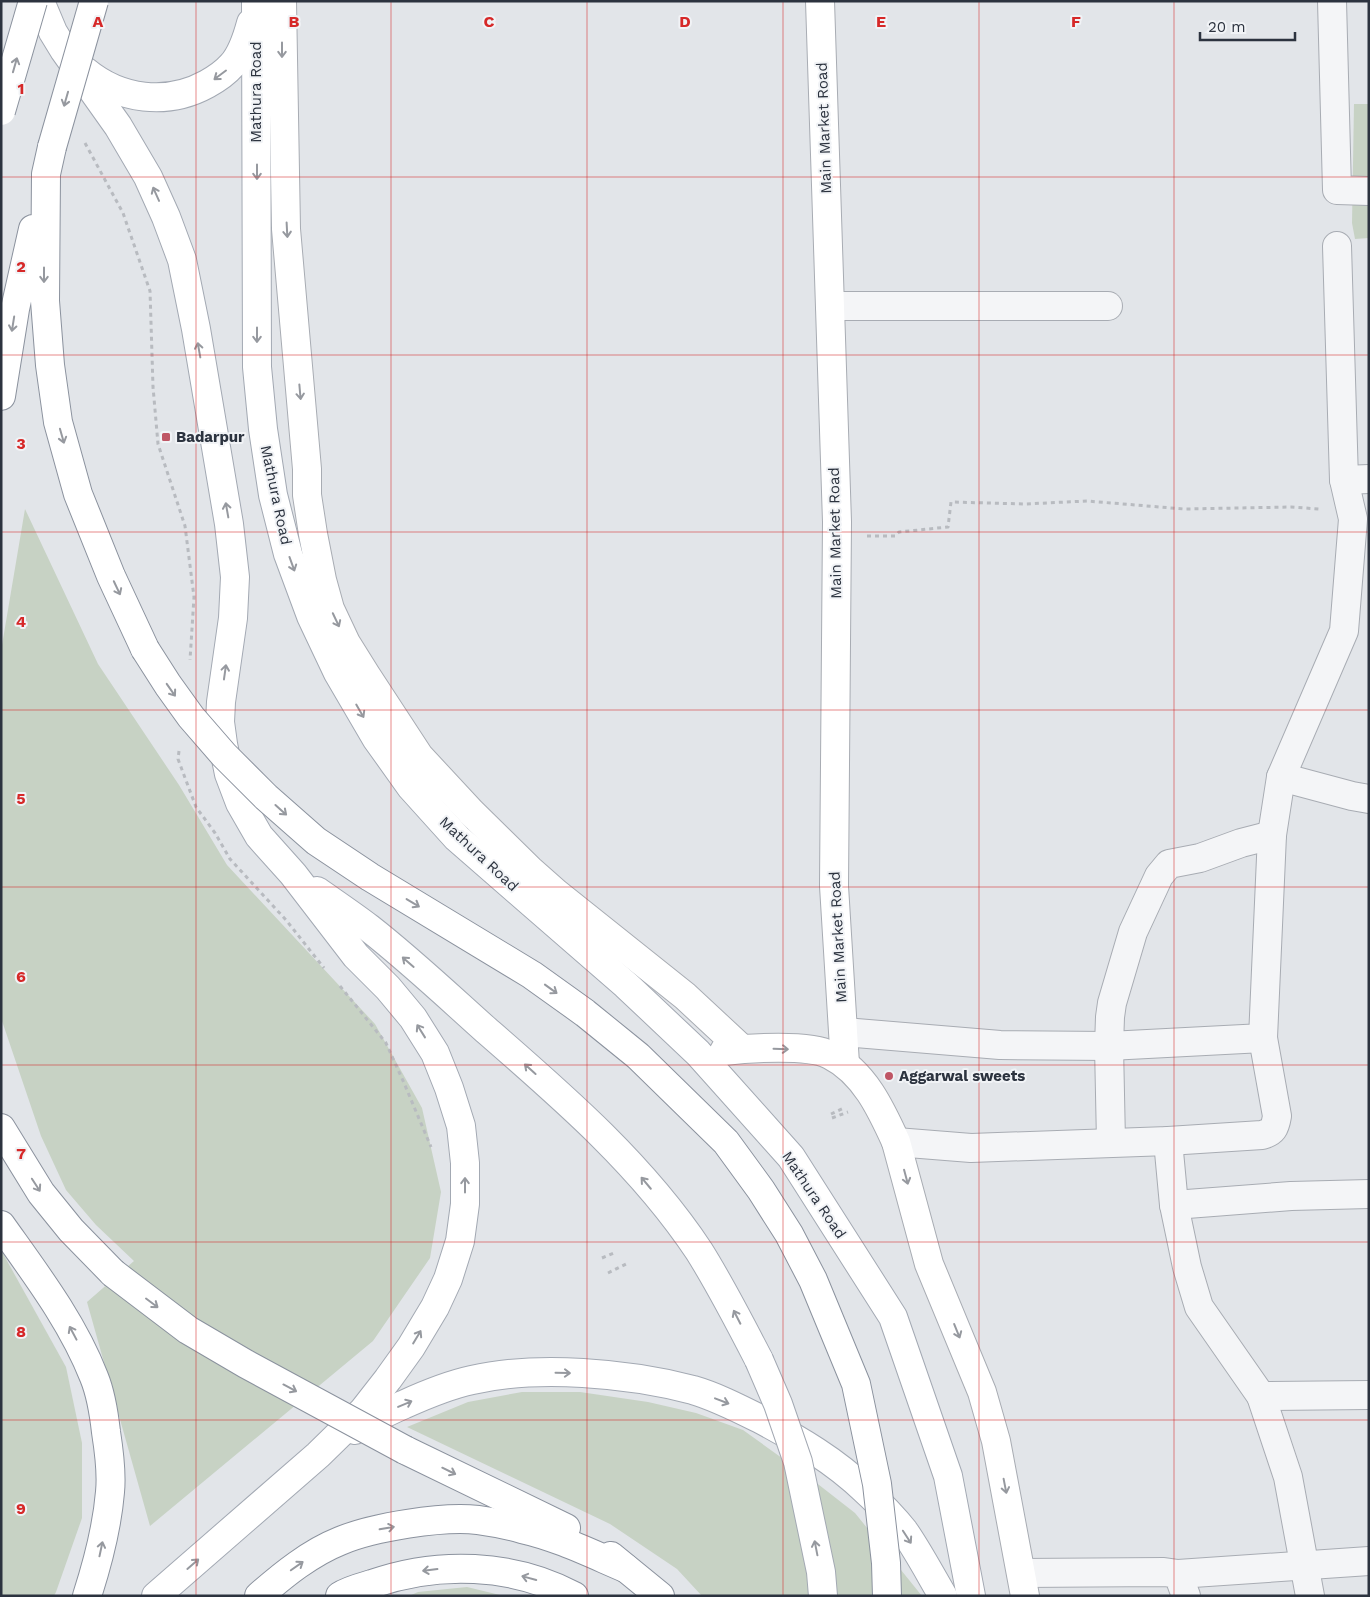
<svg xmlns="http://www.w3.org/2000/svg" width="1370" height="1597" viewBox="0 0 1370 1597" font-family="'Work Sans',sans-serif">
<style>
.green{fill:#c7d2c4}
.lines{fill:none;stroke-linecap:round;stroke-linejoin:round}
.street-casing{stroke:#a8acb3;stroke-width:30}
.secondary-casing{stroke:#a8acb3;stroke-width:30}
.primary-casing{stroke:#a3a9b3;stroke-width:30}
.highway-casing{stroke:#8b929e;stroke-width:30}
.path{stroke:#b8bbc0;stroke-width:3;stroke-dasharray:4 4;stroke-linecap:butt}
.street{stroke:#f4f5f7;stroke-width:28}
.secondary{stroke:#fff;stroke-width:28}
.primary{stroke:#fff;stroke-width:28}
.highway{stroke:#fff;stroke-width:28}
.primary-bridge-casing{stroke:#a3a9b3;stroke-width:30;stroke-linecap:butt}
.highway-bridge-casing{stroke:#8b929e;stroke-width:30;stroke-linecap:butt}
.primary-bridge{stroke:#fff;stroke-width:28}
.highway-bridge{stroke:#fff;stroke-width:28}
.oneway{stroke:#96999f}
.grid{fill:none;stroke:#d62828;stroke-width:1;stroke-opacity:0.55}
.poi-dot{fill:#bf5665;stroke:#f1f3f6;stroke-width:2}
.labels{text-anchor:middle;stroke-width:4;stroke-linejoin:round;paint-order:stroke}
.street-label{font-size:15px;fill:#2c333f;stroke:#f1f3f6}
.poi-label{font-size:15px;font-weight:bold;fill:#2c333f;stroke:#f1f3f6;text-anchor:start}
.grid-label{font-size:16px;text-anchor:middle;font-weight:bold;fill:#d62828;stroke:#f1f3f6;stroke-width:4;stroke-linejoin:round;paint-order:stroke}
</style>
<rect width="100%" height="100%" fill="#e2e5e9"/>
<g class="green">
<path d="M 1354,104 L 1369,104 L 1369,238 L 1355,239 L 1352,223 Z"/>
<path d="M 25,509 L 98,664 L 179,785 L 227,865 L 375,1024 L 422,1108 L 441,1192 L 430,1258 L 373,1341 L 150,1526 L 87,1302 L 134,1261 L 96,1225 L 66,1190 L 41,1136 L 1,1018 L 1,651 Z"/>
<path d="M 1,1250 L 66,1367 L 82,1443 L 82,1518 L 56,1592 L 54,1596 L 1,1596 Z"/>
<path d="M 522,1392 L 580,1392 L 648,1402 L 696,1413 L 743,1430 L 814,1481 L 855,1513 L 922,1596 L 702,1596 L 677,1569 L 610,1524 L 407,1427 L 468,1402 Z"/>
<path d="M 467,1587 L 504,1596 L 409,1596 L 418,1592 Z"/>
</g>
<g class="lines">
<g class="street-casing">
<g id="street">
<path d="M 1332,1 L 1337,190 L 1369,191"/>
<path d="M 830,306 L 1108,306"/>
<path d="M 1344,480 L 1369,479"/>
<path d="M 1281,777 L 1352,796 L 1369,799"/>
<path d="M 844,1032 L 1000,1045 L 1109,1046 L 1263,1038 L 1272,835 L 1281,777 L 1344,631 L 1353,519 L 1344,480 L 1337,246"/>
<path d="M 1168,1141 L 1174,1205 L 1187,1267 L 1199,1307 L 1261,1396 L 1288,1477 L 1310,1596"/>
<path d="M 896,1142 L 971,1148 L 1168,1141 L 1262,1135 C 1273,1132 1275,1128 1277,1116 L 1263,1038"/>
<path d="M 1111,1142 L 1109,1046 L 1110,1017 L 1112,1003 L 1133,932 L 1159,876 L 1169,864 L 1200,858 L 1241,843 L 1272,835"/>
<path d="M 1174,1205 L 1291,1196 L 1369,1194"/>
<path d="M 1261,1396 L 1369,1395"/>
<path d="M 1022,1573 L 1164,1572 L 1178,1574 L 1186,1596"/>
<path d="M 1178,1574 L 1369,1561"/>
</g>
</g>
<g class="secondary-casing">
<g id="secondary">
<path d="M 282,1 L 286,229 L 307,469 L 307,495 L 313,534 L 322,580 L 330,609 L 346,643 L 366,675 L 419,756 L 471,812 L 530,870 L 556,893 L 685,996 L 742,1049"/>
<path d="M 820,1 L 837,522 L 834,886 L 845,1064"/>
<path d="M 724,1051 C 748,1048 810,1044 830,1055 C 864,1072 881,1109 896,1142 L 929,1264 L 982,1392 L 996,1441 L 1025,1596"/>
</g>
</g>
<g class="primary-casing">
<g id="primary">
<path d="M 40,1 L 53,32 L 64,50 L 118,126 L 148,177 L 166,217 L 182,260 L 196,329 L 229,524 L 235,577 L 233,618 L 221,702 L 220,722 L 223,744 L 229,774 L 240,803 L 259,836 L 293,874 L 356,956 L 388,988 L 413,1018 L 435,1053 L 449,1088 L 461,1126 L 465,1163 L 465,1204 L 460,1241 L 448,1279 L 435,1307 L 411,1347 L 388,1379 L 363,1411 L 318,1455 L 156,1596"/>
<path d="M 256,1 L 257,367 L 263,429 L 273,495 L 288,554 L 311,616 L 338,673 L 376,738 L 411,787 L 457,838 L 626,985 L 698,1053 L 791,1157 L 893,1317 L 948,1476 L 971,1596"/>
<path d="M 85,71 C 120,100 167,106 207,84 C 216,79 225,73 232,65 C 242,54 247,38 251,23"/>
<path d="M 317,891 C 334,903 352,915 369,928 C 410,960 448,996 486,1030 C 563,1097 642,1165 699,1251 C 721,1286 740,1323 759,1360"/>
<path d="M 355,1430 C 371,1419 387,1412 405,1404 C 427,1394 449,1385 472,1380 C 537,1365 629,1373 693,1390 C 717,1397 740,1409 762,1420 C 799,1440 835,1461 865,1490 C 878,1502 893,1517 904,1531 C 918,1551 930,1574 943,1596"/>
</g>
</g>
<g class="highway-casing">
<g id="highway">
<path d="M 52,147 L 46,174 L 45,301 L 50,365 L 58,422 L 78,494 L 111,576 L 145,649"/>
<path d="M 1,396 L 15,309 L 33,229"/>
<path d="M 1,1128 L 41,1193 L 71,1230 L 113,1273"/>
<path d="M 1,1225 C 35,1273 72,1321 94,1377 C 101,1394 104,1414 106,1432 C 109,1451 112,1473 110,1492 C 107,1528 98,1562 87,1596"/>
<path d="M 405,1450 L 566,1528"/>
<path d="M 611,1556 L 660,1596"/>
<path d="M 259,1596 C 283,1575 310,1553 340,1541 C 373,1527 442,1516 478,1520 C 493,1522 508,1525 522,1529 C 558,1537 592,1554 625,1568"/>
<path d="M 340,1596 C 349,1590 362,1587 372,1584 C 437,1561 513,1563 574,1596"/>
</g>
</g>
<g class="path">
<path d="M 85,143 L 123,213 L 150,291 L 153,387 L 158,444 L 185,526 L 194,597 L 190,660"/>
<path d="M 867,536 L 895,536 L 899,532 L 948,527 L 951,502 L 1025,504 L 1087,501 L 1184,509 L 1291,507 L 1319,509"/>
<path d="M 179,751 L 178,759 L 196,807 L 215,833 L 230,859 L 286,920 L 324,968"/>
<path d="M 340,986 L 386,1043 L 404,1083 L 431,1147"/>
<path d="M 831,1114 L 844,1108"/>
<path d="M 832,1118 L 848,1112"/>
<path d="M 602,1258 L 616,1252"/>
<path d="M 608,1273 L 626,1264"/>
</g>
<use href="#street" class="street"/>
<use href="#secondary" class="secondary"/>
<use href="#primary" class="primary"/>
<use href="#highway" class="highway"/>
<g class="primary-bridge-casing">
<path id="primary-bridge" d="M 759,1360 L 778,1404 L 798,1462 L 821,1572 L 823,1596"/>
</g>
<g class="highway-bridge-casing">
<g id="highway-bridge">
<path d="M 1,111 L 33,1"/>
<path d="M 52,147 L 94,1"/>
<path d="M 145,649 L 168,685 L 191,717 L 224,755 L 266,797 L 316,841 L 370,877 L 532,975 L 585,1013 L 638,1056 L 726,1142 L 761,1190 L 789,1234 L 813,1280 L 856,1384 L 877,1484 L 886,1563 L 887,1596"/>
<path d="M 113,1273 L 188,1330 L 246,1364 L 405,1450"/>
</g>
</g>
<use href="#primary-bridge" class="primary-bridge"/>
<use href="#highway-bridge" class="highway-bridge"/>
</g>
<defs><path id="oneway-shaft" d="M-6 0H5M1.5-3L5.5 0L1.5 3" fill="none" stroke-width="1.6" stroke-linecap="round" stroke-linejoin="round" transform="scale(1.25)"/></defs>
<g class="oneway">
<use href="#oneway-shaft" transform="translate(282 50) rotate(90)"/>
<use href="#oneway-shaft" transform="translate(15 65) rotate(-74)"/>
<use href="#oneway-shaft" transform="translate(220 75) rotate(143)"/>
<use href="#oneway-shaft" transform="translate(66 99) rotate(106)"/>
<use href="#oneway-shaft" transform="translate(257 172) rotate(90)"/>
<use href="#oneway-shaft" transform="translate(156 194) rotate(-114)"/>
<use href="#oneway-shaft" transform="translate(287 230) rotate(87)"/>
<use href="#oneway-shaft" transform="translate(44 275) rotate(90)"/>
<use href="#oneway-shaft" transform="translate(13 324) rotate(99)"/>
<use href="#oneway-shaft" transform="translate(257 335) rotate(90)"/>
<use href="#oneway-shaft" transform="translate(199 350) rotate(-100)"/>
<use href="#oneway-shaft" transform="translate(300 392) rotate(85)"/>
<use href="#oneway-shaft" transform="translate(62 436) rotate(74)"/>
<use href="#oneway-shaft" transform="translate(227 510) rotate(-100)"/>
<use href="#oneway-shaft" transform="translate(292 564) rotate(70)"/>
<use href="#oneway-shaft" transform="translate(117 588) rotate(65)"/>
<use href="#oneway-shaft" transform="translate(336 620) rotate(65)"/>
<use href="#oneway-shaft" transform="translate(225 672) rotate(-82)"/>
<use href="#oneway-shaft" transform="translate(171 690) rotate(55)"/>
<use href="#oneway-shaft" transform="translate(360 711) rotate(60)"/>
<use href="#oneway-shaft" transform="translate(281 810) rotate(42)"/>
<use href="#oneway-shaft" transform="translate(413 903) rotate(31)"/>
<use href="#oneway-shaft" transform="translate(408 962) rotate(-139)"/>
<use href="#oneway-shaft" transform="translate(551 989) rotate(36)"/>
<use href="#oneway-shaft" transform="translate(421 1031) rotate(-122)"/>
<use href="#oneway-shaft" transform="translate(781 1049) rotate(2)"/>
<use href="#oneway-shaft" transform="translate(530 1069) rotate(-138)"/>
<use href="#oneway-shaft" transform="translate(906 1177) rotate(75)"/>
<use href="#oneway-shaft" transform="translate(646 1183) rotate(-130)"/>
<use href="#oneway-shaft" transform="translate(36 1185) rotate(57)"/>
<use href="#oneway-shaft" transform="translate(465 1185) rotate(-90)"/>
<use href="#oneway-shaft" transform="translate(152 1303) rotate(37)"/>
<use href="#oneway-shaft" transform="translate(737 1317) rotate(-117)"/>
<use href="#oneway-shaft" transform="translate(957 1331) rotate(68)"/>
<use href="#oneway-shaft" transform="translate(73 1333) rotate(-118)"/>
<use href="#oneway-shaft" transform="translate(417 1337) rotate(-59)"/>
<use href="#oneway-shaft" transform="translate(563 1373) rotate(1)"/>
<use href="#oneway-shaft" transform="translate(290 1388) rotate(28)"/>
<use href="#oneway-shaft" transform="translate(722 1401) rotate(21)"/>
<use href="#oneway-shaft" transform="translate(405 1404) rotate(-23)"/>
<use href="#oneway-shaft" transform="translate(449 1471) rotate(26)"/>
<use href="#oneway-shaft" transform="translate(1005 1486) rotate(79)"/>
<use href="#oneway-shaft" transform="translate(387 1528) rotate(-10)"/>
<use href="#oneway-shaft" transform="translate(907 1537) rotate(57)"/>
<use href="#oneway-shaft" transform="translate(816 1548) rotate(-101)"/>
<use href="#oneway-shaft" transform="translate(101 1549) rotate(-78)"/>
<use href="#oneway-shaft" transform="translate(193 1564) rotate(-41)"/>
<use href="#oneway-shaft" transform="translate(297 1566) rotate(-35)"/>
<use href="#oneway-shaft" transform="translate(430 1570) rotate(173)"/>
<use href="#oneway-shaft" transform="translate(529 1578) rotate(-165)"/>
</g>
<path class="grid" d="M 196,1 L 196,1596M 391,1 L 391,1596M 587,1 L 587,1596M 783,1 L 783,1596M 979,1 L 979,1596M 1174,1 L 1174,1596M 1,177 L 1369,177M 1,355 L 1369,355M 1,532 L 1369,532M 1,710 L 1369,710M 1,887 L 1369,887M 1,1065 L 1369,1065M 1,1242 L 1369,1242M 1,1420 L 1369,1420"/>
<g class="poi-dot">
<rect x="161" y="432" width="10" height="10" rx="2.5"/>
<circle cx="889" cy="1076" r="5"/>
</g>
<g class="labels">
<g class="street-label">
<text transform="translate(256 92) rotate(-90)" y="5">Mathura Road</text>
<text transform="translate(824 128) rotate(-92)" y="5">Main Market Road</text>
<text transform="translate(276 495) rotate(78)" y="5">Mathura Road</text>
<text transform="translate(835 533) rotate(-91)" y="5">Main Market Road</text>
<text transform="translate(479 854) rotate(43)" y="5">Mathura Road</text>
<text transform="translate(838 937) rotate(-93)" y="5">Main Market Road</text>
<text transform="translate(814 1195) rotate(56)" y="5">Mathura Road</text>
</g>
<g class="poi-label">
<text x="176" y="442">Badarpur</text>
<text x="899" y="1081">Aggarwal sweets</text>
</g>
</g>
<g class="grid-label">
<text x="98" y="27">A</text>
<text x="294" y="27">B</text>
<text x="489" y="27">C</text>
<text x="685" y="27">D</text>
<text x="881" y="27">E</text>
<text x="1076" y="27">F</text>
<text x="21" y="94">1</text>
<text x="21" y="272">2</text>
<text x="21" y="449">3</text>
<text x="21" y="627">4</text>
<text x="21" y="804">5</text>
<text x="21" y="982">6</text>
<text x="21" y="1159">7</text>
<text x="21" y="1337">8</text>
<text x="21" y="1514">9</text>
</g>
<rect width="1370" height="1597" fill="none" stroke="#2c333f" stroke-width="5"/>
<path d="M1200 32v8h95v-8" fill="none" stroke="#2c333f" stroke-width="2.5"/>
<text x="1208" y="32" font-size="15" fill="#2c333f" stroke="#f1f3f6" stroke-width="4" paint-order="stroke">20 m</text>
</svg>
